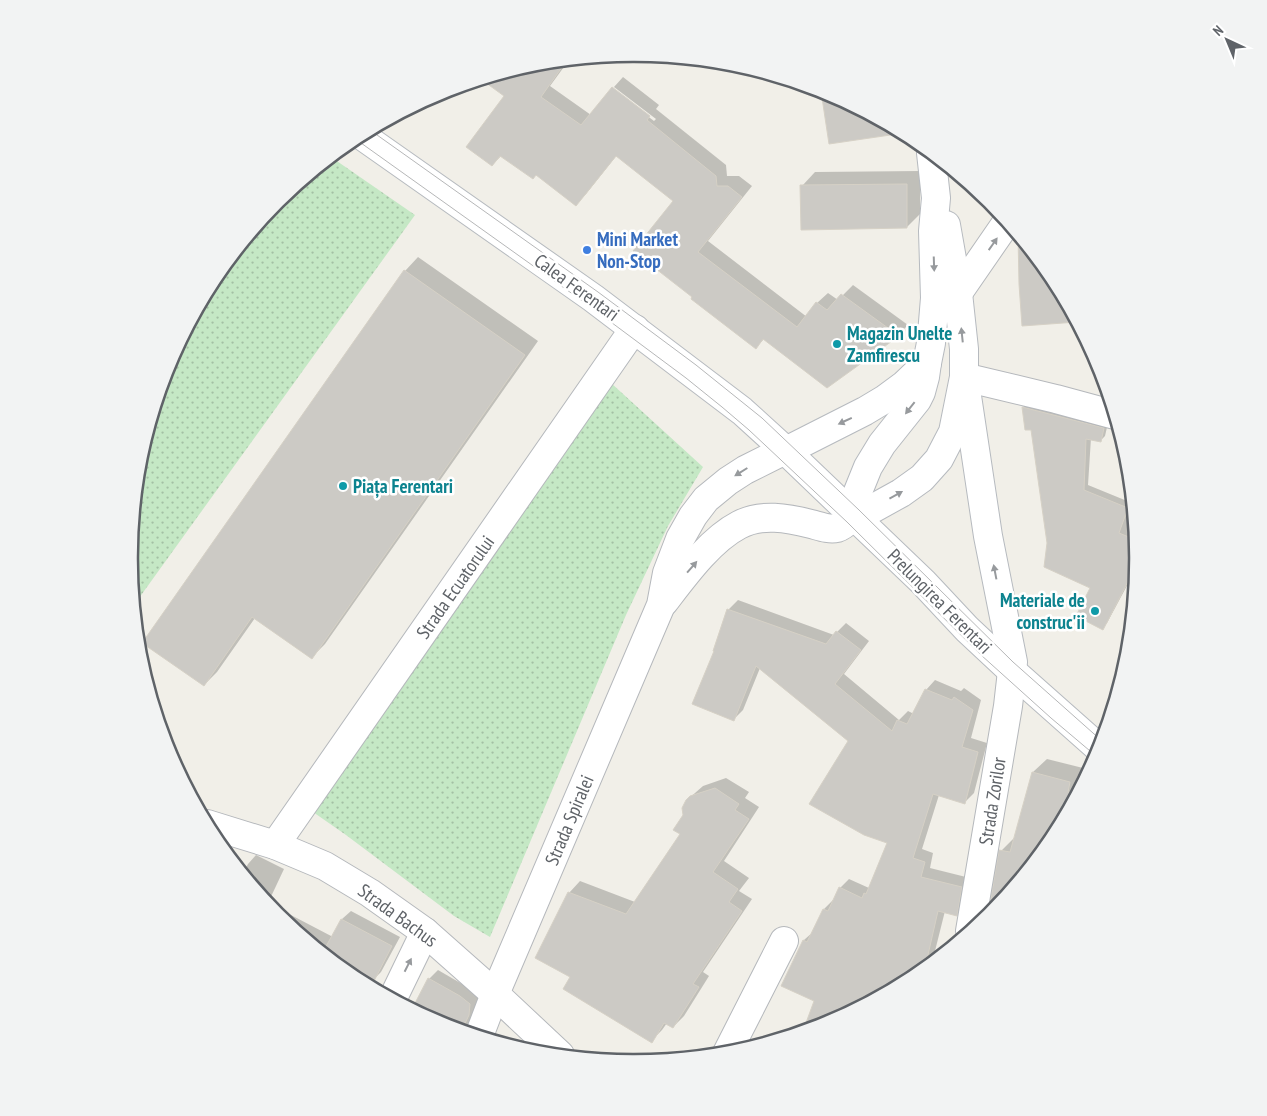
<svg xmlns="http://www.w3.org/2000/svg" width="1267" height="1116" viewBox="0 0 1267 1116" font-family="'PT Sans Narrow',sans-serif">
<style>
.park{fill:url(#park-dots)}
.shadow{fill:#0003}
.building{fill:#cccac5;stroke:#d6d1c6}
.lines{fill:none;stroke-linecap:round;stroke-linejoin:round}
.minor-casing{stroke:#b5b8bc;stroke-width:30}
.tertiary-casing{stroke:#b5b8bc;stroke-width:30}
.secondary-casing{stroke:#b6babf;stroke-width:30}
.minor{stroke:#fff;stroke-width:28}
.tertiary{stroke:#fff;stroke-width:28}
.secondary{stroke:#fff;stroke-width:28}
.tram{stroke:#b6b7b8;stroke-width:1}
.oneway{fill:#979a9d}
.shop-dot{fill:#3f7fe0;stroke:#fff;stroke-width:2}
.culture-dot{fill:#0f9aa8;stroke:#fff;stroke-width:2}
.labels{text-anchor:middle;stroke-width:5;stroke-linejoin:round;paint-order:stroke}
.shop-label{font-size:19px;font-weight:bold;fill:#366cbe;stroke:#fff;text-anchor:start}
.street-label{font-size:19px;fill:#5f6368;stroke:#fff}
.culture-label{font-size:19px;font-weight:bold;fill:#0d838f;stroke:#fff;text-anchor:start}
.rim{fill:none;stroke:#5f6368;stroke-width:2.5}
</style>
<defs>
<pattern id="park-dots" width="8" height="8" patternUnits="userSpaceOnUse" patternTransform="scale(1.25)"><rect width="8" height="8" fill="#c5e8c5"/><path d="M2 2h.1M6 6h.1" fill="none" stroke="#a3c0a4" stroke-width="1.8" stroke-linecap="round"/></pattern>
</defs>
<rect width="100%" height="100%" fill="#f1efe8"/>
<g class="park">
<path d="M 331,157 L 415,215 L 134,605 L 129,558 L 139,459 L 168,365 L 214,278 L 277,201 Z"/>
<path d="M 611,383 L 703,467 L 668,526 L 626,615 L 490,937 L 454,916 L 346,835 L 313,812 Z"/>
</g>
<g class="shadow">
<path d="M 569,60 L 550,86 L 591,115 L 612,89 L 654,121 L 656,119 L 614,87 L 623,77 L 659,105 L 656,109 L 726,165 L 727,176 L 739,176 L 752,186 L 708,241 L 807,317 L 817,303 L 828,293 L 838,300 L 853,285 L 908,325 L 898,335 L 765,338 L 756,347 L 692,299 L 675,200 L 617,155 L 586,194 L 575,205 L 537,173 L 502,155 L 492,165 L 505,96 L 483,79 L 535,63 Z"/>
<path d="M 920,171 L 920,214 L 907,227 L 802,186 L 815,172 Z"/>
<path d="M 418,257 L 538,341 L 325,644 L 311,658 L 255,618 L 217,672 L 204,685 L 405,271 Z"/>
<path d="M 1028,403 L 1108,423 L 1105,436 L 1100,441 L 1091,438 L 1088,485 L 1132,503 L 1138,558 L 1137,567 L 1107,623 L 1102,628 L 1092,588 L 1048,543 L 1032,429 L 1023,407 Z"/>
<path d="M 738,600 L 834,635 L 846,623 L 869,641 L 844,674 L 899,720 L 908,711 L 914,714 L 926,690 L 935,680 L 961,691 L 964,688 L 981,700 L 971,738 L 987,743 L 974,793 L 965,802 L 939,795 L 922,849 L 933,853 L 930,868 L 970,878 L 966,905 L 956,914 L 945,911 L 933,959 L 925,968 L 913,977 L 826,1024 L 805,1030 L 816,1001 L 783,985 L 804,940 L 813,932 L 824,909 L 833,900 L 834,901 L 840,888 L 849,879 L 869,888 L 888,842 L 849,741 L 760,668 L 743,710 L 734,719 L 714,650 L 729,609 Z"/>
<path d="M 1047,759 L 1083,768 L 1080,778 L 1084,779 L 1053,838 L 990,915 L 1001,851 L 1015,837 L 1033,772 Z"/>
<path d="M 726,778 L 749,792 L 745,798 L 759,807 L 724,861 L 749,878 L 739,891 L 752,899 L 703,972 L 709,976 L 684,1016 L 673,1027 L 667,1023 L 662,1030 L 651,1041 L 572,977 L 569,893 L 580,881 L 635,902 L 682,834 L 687,800 L 703,786 Z"/>
<path d="M 256,855 L 284,869 L 268,903 L 333,937 L 342,919 L 351,911 L 400,937 L 381,972 L 372,981 L 371,980 L 368,985 L 353,977 L 277,914 L 243,873 L 248,864 Z"/>
<path d="M 438,970 L 469,988 L 479,995 L 478,1005 L 465,1031 L 440,1024 L 429,979 Z"/>
<path d="M 517,1040 L 541,1053 L 535,1053 L 511,1045 Z"/>
</g>
<g class="building">
<path d="M 567,60 L 541,97 L 581,125 L 612,87 L 650,116 L 647,120 L 716,176 L 717,186 L 728,186 L 742,197 L 698,252 L 797,327 L 816,302 L 827,310 L 841,294 L 899,336 L 827,388 L 763,339 L 756,349 L 691,299 L 692,297 L 633,251 L 673,201 L 616,156 L 576,206 L 536,175 L 533,179 L 500,156 L 492,166 L 466,147 L 504,96 L 482,80 L 535,63 Z"/>
<path d="M 821,91 L 827,92 L 904,133 L 829,144 Z"/>
<path d="M 907,184 L 907,228 L 801,230 L 800,185 Z"/>
<path d="M 1018,235 L 1053,278 L 1077,322 L 1022,326 L 1019,284 Z"/>
<path d="M 404,270 L 525,355 L 312,659 L 252,617 L 204,686 L 142,643 Z"/>
<path d="M 1022,407 L 1104,428 L 1101,442 L 1086,439 L 1084,490 L 1128,508 L 1119,533 L 1136,540 L 1138,558 L 1137,564 L 1103,630 L 1076,616 L 1090,588 L 1044,567 L 1047,543 L 1031,430 L 1025,430 Z"/>
<path d="M 727,609 L 826,644 L 836,631 L 861,650 L 835,684 L 892,731 L 897,720 L 907,724 L 925,689 L 952,700 L 954,697 L 973,710 L 962,747 L 978,752 L 965,804 L 933,794 L 913,858 L 925,862 L 921,877 L 962,887 L 957,916 L 938,911 L 925,968 L 913,977 L 826,1024 L 803,1031 L 814,1001 L 781,986 L 803,940 L 807,942 L 823,909 L 828,911 L 839,887 L 862,898 L 864,893 L 866,894 L 887,843 L 864,835 L 809,804 L 848,741 L 756,666 L 734,721 L 692,704 L 714,651 L 713,651 Z"/>
<path d="M 1032,772 L 1070,782 L 1068,792 L 1076,794 L 1053,838 L 988,916 L 999,850 L 1010,852 Z"/>
<path d="M 715,788 L 739,804 L 735,810 L 749,819 L 713,872 L 738,889 L 729,902 L 742,911 L 693,984 L 699,987 L 673,1028 L 664,1023 L 652,1043 L 563,989 L 570,977 L 535,958 L 568,892 L 626,914 L 680,834 L 673,830 L 683,815 L 682,808 L 686,800 L 690,796 Z"/>
<path d="M 341,919 L 392,946 L 373,983 L 335,962 L 323,952 Z"/>
<path d="M 428,978 L 460,996 L 470,1004 L 469,1015 L 462,1030 L 440,1024 L 412,1009 Z"/>
</g>
<g class="lines">
<g class="minor-casing">
<g id="minor">
<path d="M 958,293 L 1007,222"/>
<path d="M 964,377 L 1056,399 L 1115,415"/>
<path d="M 664,602 C 684,576 710,540 739,525 C 761,513 788,518 811,524 C 819,526 829,530 837,528 C 844,526 848,521 853,516"/>
<path d="M 275,845 L 629,336 L 635,329"/>
<path d="M 970,931 L 1008,706 L 1012,671"/>
<path d="M 393,998 L 425,932"/>
<path d="M 479,1036 L 495,994 L 661,605 L 667,573 L 680,539 L 693,516 L 706,499 L 728,481 L 745,470 L 785,450"/>
<path d="M 727,1053 L 784,941"/>
</g>
</g>
<g class="tertiary-casing">
<path id="tertiary" d="M 207,824 L 275,845 L 325,866 L 370,893 L 425,932 L 495,994 L 560,1055"/>
</g>
<g class="secondary-casing">
<g id="secondary">
<path d="M 361,135 L 593,298 L 742,411 L 785,450 L 923,582 L 967,629 L 1012,671 L 1100,749"/>
<path d="M 967,396 L 988,536 L 1013,662 L 1012,671"/>
<path d="M 785,450 L 792,448 L 865,411 L 885,399 L 904,385 L 927,363"/>
<path d="M 853,516 L 853,504 L 868,467 L 882,444 L 917,400 L 921,392 L 925,377 L 927,363 L 931,343 L 933,322 L 935,298 L 933,231 L 936,198 L 931,153"/>
<path d="M 853,516 L 863,514 L 901,493 L 922,478 L 939,459 L 953,432 L 964,377 L 964,349 L 958,293 L 946,225"/>
</g>
</g>
<use href="#minor" class="minor"/>
<use href="#tertiary" class="tertiary"/>
<use href="#secondary" class="secondary"/>
<g class="tram">
<path d="M 370,130 L 598,292 L 696,365 L 762,418 L 859,510 L 1013,662 L 1102,741"/>
<path d="M 354,138 L 588,305 L 686,378 L 722,407 L 749,430 L 847,522 L 981,655 L 1051,718 L 1096,756"/>
</g>
</g>
<defs><path id="oneway-solid" d="M-6-.8H1V-3.2L6.5 0L1 3.2V.8H-6Z" transform="scale(1.25)"/></defs>
<g class="oneway">
<use href="#oneway-solid" transform="translate(993 244) rotate(-55)"/>
<use href="#oneway-solid" transform="translate(934 264) rotate(88)"/>
<use href="#oneway-solid" transform="translate(962 335) rotate(-96)"/>
<use href="#oneway-solid" transform="translate(910 408) rotate(128)"/>
<use href="#oneway-solid" transform="translate(845 421) rotate(155)"/>
<use href="#oneway-solid" transform="translate(741 472) rotate(148)"/>
<use href="#oneway-solid" transform="translate(896 495) rotate(-29)"/>
<use href="#oneway-solid" transform="translate(692 567) rotate(-49)"/>
<use href="#oneway-solid" transform="translate(995 572) rotate(-101)"/>
<use href="#oneway-solid" transform="translate(408 965) rotate(-63)"/>
</g>
<circle class="shop-dot" cx="587" cy="250" r="5"/>
<g class="culture-dot">
<circle cx="837" cy="344" r="5"/>
<circle cx="343" cy="486" r="5"/>
<circle cx="1095" cy="611" r="5"/>
</g>
<g class="labels">
<g class="shop-label">
<text x="597" y="246">Mini Market<tspan x="597" dy="22">Non-Stop</tspan></text>
</g>
<g class="street-label">
<text transform="translate(577 287) rotate(36)" y="7">Calea Ferentari</text>
<text transform="translate(455 587) rotate(-55)" y="7">Strada Ecuatorului</text>
<text transform="translate(940 601) rotate(45)" y="7">Prelungirea Ferentari</text>
<text transform="translate(992 801) rotate(-81)" y="7">Strada Zorilor</text>
<text transform="translate(569 820) rotate(-67)" y="7">Strada Spiralei</text>
<text transform="translate(398 915) rotate(36)" y="7">Strada Bachus</text>
</g>
<g class="culture-label">
<text x="847" y="340">Magazin Unelte<tspan x="847" dy="22">Zamfirescu</tspan></text>
<text x="353" y="493">Piața Ferentari</text>
<text x="1085" y="607" text-anchor="end">Materiale de<tspan x="1085" dy="22">construc'ii</tspan></text>
</g>
</g>
<path d="M0 0H1267V1116H0ZM633 62H634A495 495 0 0 1 1129 557V559A495 495 0 0 1 634 1054H633A495 495 0 0 1 138 559V557A495 495 0 0 1 633 62Z" fill="#f2f3f3" fill-rule="evenodd"/>
<path class="rim" d="M633 62H634A495 495 0 0 1 1129 557V559A495 495 0 0 1 634 1054H633A495 495 0 0 1 138 559V557A495 495 0 0 1 633 62Z"/>
<g transform="translate(1227 40) rotate(316)" stroke="#ffffff" stroke-width="4" paint-order="stroke">
<path d="M0-4L9 19L0 12L-9 19Z" fill="#5f6368"/>
<text y="-8" font-size="14" font-weight="bold" text-anchor="middle" fill="#5f6368">N</text>
</g>
</svg>
